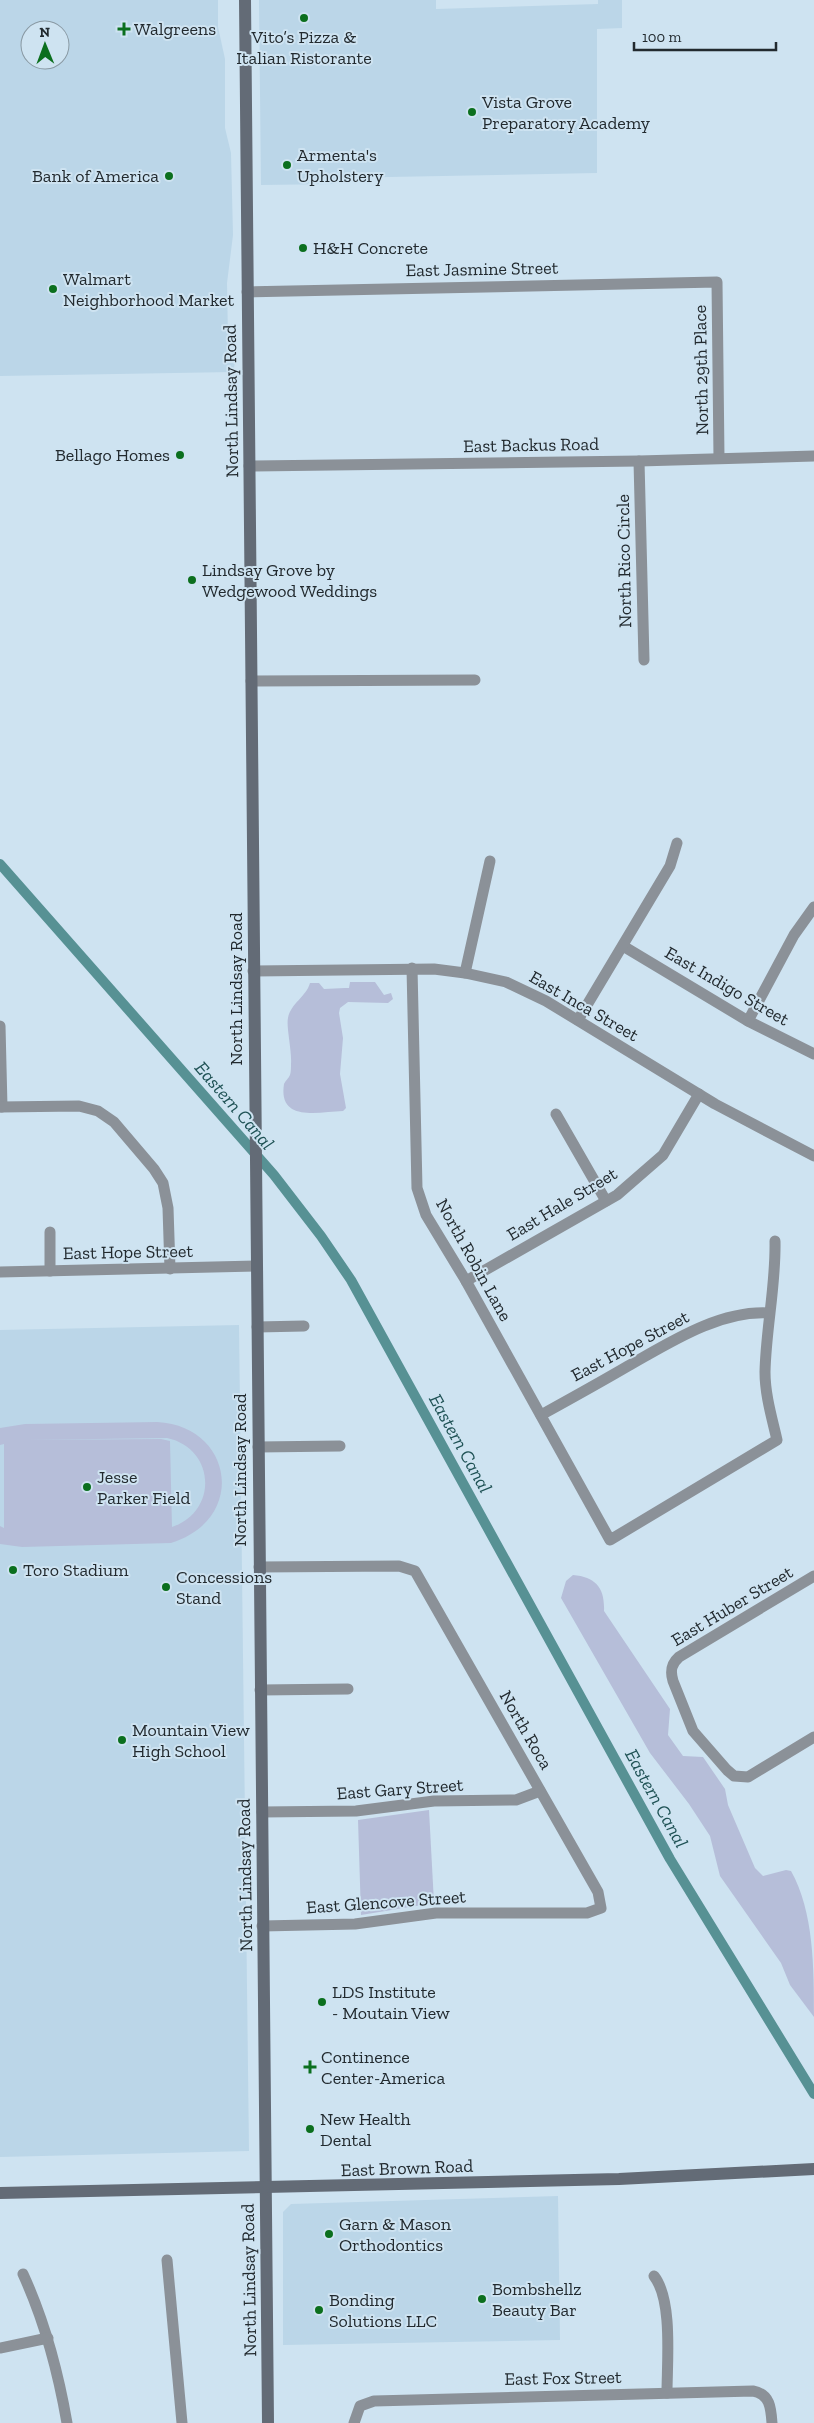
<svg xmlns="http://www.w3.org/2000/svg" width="814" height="2423" viewBox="0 0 814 2423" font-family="'Zilla Slab',serif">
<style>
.built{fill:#bbd6e8;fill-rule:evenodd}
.green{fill:#b6bed9;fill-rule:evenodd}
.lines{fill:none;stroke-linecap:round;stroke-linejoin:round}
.canal{stroke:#579194;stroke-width:10}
.minor{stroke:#8b9198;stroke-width:11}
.secondary{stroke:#636b76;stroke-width:12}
.poi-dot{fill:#0b6f1e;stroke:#cee3f1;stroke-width:2}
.labels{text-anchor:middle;stroke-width:4;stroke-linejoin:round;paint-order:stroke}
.poi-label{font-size:18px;fill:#222a2f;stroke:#cee3f1;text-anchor:start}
.street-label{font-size:18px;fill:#222a2f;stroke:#cee3f1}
.water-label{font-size:19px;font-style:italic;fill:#1f5255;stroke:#cee3f1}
</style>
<rect width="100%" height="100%" fill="#cee3f1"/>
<g class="built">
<path d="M 0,0 L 218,0 L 218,27 L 225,59 L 225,128 L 231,153 L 233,235 L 227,283 L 228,339 L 235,363 L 233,372 L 0,376 ZM 30,30 L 60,30 L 60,60 L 30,60 Z"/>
<path d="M 259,0 L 436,0 L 436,9 L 598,4 L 598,0 L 622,0 L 622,28 L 597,29 L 597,173 L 335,178 L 335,184 L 261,185 Z"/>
<path d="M 239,1325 L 249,2151 L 0,2157 L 0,1330 Z"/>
<path d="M 558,2196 L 560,2340 L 283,2345 L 283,2212 L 291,2204 Z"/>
</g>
<g class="green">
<path d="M 350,982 L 375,982 L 384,995 L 391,993 L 393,999 L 388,1003 L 348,1002 L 340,1008 L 339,1013 L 343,1038 L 340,1074 L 346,1108 L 343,1111 C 318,1112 278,1122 284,1084 C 285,1081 289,1078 290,1075 C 291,1072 291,1067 291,1064 C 292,1051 286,1026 288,1018 C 291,1003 306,997 310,983 L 319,983 L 324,989 L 345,988 L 349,988 Z"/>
<path d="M 157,1422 C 233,1426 248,1519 171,1543 L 22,1547 L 0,1544 L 0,1526 L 4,1528 L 4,1444 L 0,1445 L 0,1428 L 25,1424 ZM 167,1438 C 215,1448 219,1511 172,1527 L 170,1441 L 161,1439 L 25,1440 Z"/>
<path d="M 573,1575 C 596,1577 605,1588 604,1611 L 670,1709 L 668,1735 L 683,1756 L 703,1757 L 725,1789 L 728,1805 L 755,1868 L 763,1876 L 786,1870 L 791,1871 C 814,1912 814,1968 814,2017 L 790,1985 L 781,1963 L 720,1876 L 710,1836 L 689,1804 L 650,1753 L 561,1598 L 566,1581 Z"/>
<path d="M 429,1810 L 434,1903 L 361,1915 L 358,1820 Z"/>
</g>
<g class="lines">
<path class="canal" d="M 0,864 L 274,1175 L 321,1236 L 351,1280 L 670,1859 L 814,2094"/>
<g class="minor">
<path d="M 247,292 L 717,282 L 719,458"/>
<path d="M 639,461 L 644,660"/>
<path d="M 249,466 L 639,461 L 814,456"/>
<path d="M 251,681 L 475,680"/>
<path d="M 623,946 L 748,1021 L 814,1054"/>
<path d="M 412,968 L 417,1188 L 426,1215 L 466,1281 L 610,1540 L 777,1440 C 772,1418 765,1395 765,1372 C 766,1328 776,1285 775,1241"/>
<path d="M 253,971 L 434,969 L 465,973 L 506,982 L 546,1001 L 715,1104 L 814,1156"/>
<path d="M 465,973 L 490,861"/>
<path d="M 578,1020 L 670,866 L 677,843"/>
<path d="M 748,1021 L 794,935 L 814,907"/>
<path d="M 0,1026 L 2,1107"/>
<path d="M 0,1107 L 79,1106 L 98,1111 L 114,1122 L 154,1169 L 163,1183 L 168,1208 L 170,1269"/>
<path d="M 556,1114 L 606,1201"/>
<path d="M 50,1232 L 50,1271"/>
<path d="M 0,1272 L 256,1266"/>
<path d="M 466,1281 L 617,1195 L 663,1155 L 699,1094"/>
<path d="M 257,1327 L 304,1326"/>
<path d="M 541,1415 C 570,1399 599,1383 628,1366 C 669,1343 719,1310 769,1313"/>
<path d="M 258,1447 L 340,1446"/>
<path d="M 259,1567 L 399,1566 L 415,1571 L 598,1892 L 601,1908 L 587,1913 L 436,1913 L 355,1924 L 262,1926"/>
<path d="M 814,1576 L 679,1657 C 671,1664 670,1671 673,1681 L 693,1731 L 727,1770 L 734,1776 L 748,1777 L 814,1737"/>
<path d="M 260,1690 L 348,1689"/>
<path d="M 262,1812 L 356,1811 L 434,1801 L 516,1800 L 540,1791"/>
<path d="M 167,2260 L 182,2423"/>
<path d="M 23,2274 C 45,2322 58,2371 67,2423"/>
<path d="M 654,2276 C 673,2300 667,2362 667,2393"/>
<path d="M 0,2348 L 48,2338"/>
<path d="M 354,2423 L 360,2406 L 374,2401 L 753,2391 C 770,2394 771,2408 772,2423"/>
</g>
<g class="secondary">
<path d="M 245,0 L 268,2423"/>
<path d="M 0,2193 L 619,2179 L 814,2169"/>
</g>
</g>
<g class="poi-dot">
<circle cx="304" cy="18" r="5"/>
<path d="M121.5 21.5h5v5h5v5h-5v5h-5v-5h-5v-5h5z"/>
<circle cx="472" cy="112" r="5"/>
<circle cx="287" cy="165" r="5"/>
<circle cx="169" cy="176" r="5"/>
<circle cx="303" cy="248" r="5"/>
<circle cx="53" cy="289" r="5"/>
<circle cx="180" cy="455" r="5"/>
<circle cx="192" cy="580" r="5"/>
<circle cx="87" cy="1487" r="5"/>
<circle cx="13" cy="1570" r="5"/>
<circle cx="166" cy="1587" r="5"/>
<circle cx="122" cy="1740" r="5"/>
<circle cx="322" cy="2002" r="5"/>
<path d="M307.5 2059.5h5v5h5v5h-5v5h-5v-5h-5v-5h5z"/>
<circle cx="310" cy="2129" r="5"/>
<circle cx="329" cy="2234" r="5"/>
<circle cx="482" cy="2299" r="5"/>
<circle cx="319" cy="2310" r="5"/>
</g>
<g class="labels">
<g class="poi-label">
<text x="134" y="35">Walgreens</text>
<text x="304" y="43" text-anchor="middle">Vito’s Pizza &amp;<tspan x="304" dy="21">Italian Ristorante</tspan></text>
<text x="482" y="108">Vista Grove<tspan x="482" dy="21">Preparatory Academy</tspan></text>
<text x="297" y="161">Armenta's<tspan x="297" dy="21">Upholstery</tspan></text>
<text x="159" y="182" text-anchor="end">Bank of America</text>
<text x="313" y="254">H&amp;H Concrete</text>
<text x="63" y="285">Walmart<tspan x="63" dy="21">Neighborhood Market</tspan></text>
<text x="170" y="461" text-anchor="end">Bellago Homes</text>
<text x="202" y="576">Lindsay Grove by<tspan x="202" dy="21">Wedgewood Weddings</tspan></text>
<text x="97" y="1483">Jesse<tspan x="97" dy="21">Parker Field</tspan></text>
<text x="23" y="1576">Toro Stadium</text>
<text x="176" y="1583">Concessions<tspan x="176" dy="21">Stand</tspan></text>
<text x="132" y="1736">Mountain View<tspan x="132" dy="21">High School</tspan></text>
<text x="332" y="1998">LDS Institute<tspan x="332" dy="21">- Moutain View</tspan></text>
<text x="321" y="2063">Continence<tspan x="321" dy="21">Center-America</tspan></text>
<text x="320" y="2125">New Health<tspan x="320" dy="21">Dental</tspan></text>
<text x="339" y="2230">Garn &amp; Mason<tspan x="339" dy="21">Orthodontics</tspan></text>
<text x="492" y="2295">Bombshellz<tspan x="492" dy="21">Beauty Bar</tspan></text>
<text x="329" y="2306">Bonding<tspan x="329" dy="21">Solutions LLC</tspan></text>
</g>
<g class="street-label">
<text transform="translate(482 269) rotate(-1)" y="6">East Jasmine Street</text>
<text transform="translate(701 370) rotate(-91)" y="6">North 29th Place</text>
<text transform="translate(231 401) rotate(-91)" y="6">North Lindsay Road</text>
<text transform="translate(531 445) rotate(-1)" y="6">East Backus Road</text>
<text transform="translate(624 561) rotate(-91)" y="6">North Rico Circle</text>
<text transform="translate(727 986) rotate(30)" y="6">East Indigo Street</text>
<text transform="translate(236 989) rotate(-90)" y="6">North Lindsay Road</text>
<text transform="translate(584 1006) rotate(30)" y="6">East Inca Street</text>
<text transform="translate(562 1204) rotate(-31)" y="6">East Hale Street</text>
<text transform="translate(128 1252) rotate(-1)" y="6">East Hope Street</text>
<text transform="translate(474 1260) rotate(61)" y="6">North Robin Lane</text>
<text transform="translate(630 1346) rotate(-28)" y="6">East Hope Street</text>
<text transform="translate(240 1470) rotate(-90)" y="6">North Lindsay Road</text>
<text transform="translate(732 1606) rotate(-31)" y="6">East Huber Street</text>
<text transform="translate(526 1730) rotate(60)" y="6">North Roca</text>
<text transform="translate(400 1789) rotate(-4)" y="6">East Gary Street</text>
<text transform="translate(245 1875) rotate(-91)" y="6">North Lindsay Road</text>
<text transform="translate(386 1902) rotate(-4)" y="6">East Glencove Street</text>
<text transform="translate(407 2168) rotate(-2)" y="6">East Brown Road</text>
<text transform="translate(249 2280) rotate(-91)" y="6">North Lindsay Road</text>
<text transform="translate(563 2378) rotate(-1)" y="6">East Fox Street</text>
</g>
<g class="water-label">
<text transform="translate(235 1105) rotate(49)" y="7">Eastern Canal</text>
<text transform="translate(461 1443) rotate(61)" y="7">Eastern Canal</text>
<text transform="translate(657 1798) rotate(61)" y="7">Eastern Canal</text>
</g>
</g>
<g transform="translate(45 45) rotate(359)"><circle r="24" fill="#cee3f1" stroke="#8999a3"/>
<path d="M0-4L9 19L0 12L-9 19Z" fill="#0b6f1e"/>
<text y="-8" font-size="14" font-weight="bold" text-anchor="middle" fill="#222a2f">N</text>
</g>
<path d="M634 42v8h142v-8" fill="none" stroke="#222a2f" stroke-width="2.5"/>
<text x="642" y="42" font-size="15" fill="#222a2f" stroke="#cee3f1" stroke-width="4" paint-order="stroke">100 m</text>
</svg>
